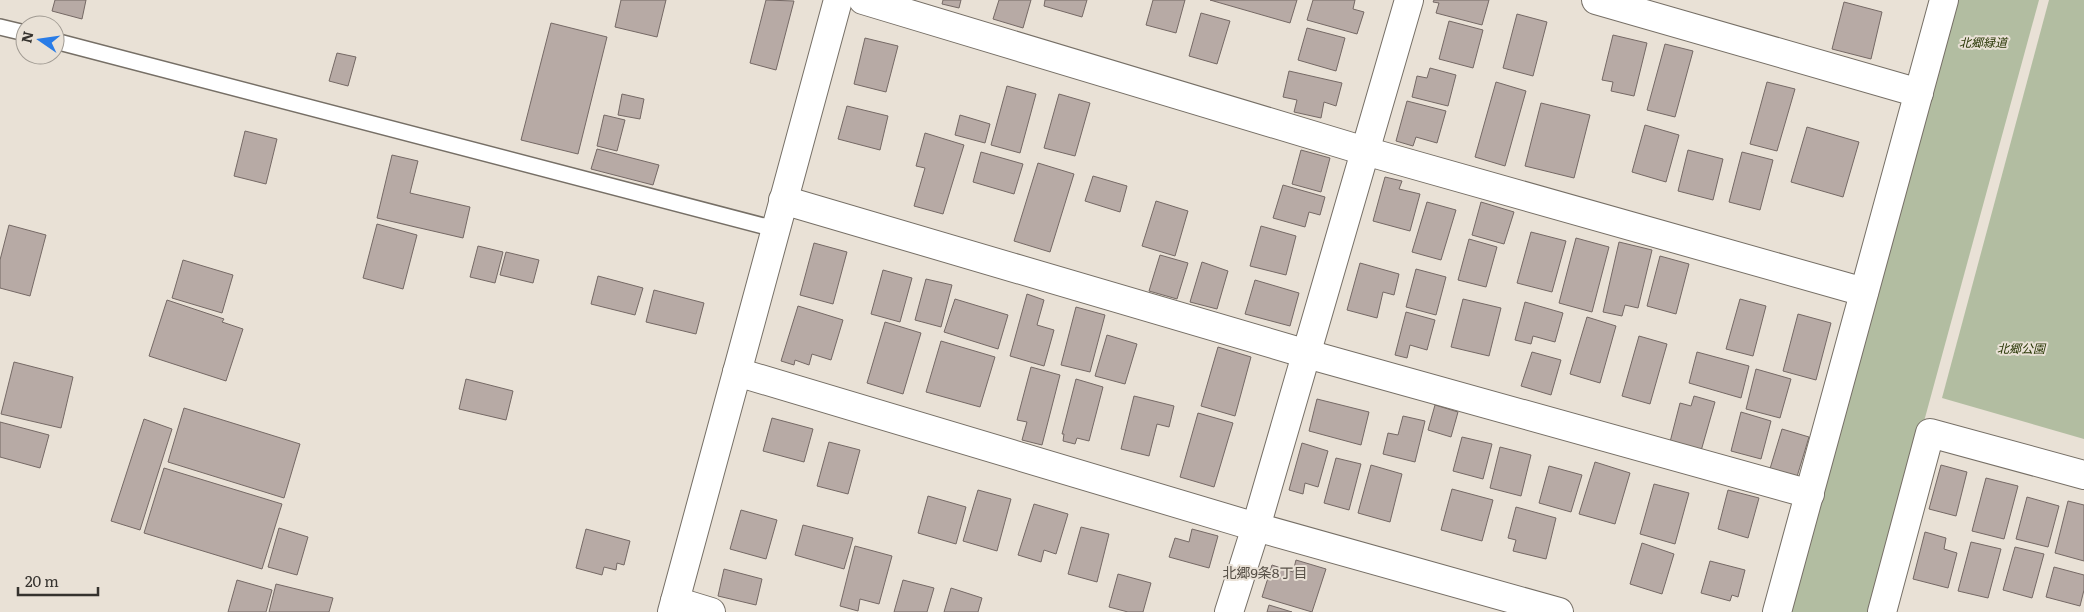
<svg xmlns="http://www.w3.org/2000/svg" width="2084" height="612" viewBox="0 0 2084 612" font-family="Literata,'Noto Sans JP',serif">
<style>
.green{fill:#b2bda1}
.building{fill:#b7aaa5;stroke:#756965}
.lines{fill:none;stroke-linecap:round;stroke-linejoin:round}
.service-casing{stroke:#766f66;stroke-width:18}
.minor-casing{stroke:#766f66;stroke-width:30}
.tertiary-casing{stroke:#766f66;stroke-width:30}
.service{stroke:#fff;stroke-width:15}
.minor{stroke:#fff;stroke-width:28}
.tertiary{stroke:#fff;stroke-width:28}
.labels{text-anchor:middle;stroke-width:4;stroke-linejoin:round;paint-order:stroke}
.park-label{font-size:12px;font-style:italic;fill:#283604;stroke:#e9e1d6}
.neighbourhood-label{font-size:14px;fill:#575047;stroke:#e9e1d6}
</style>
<rect width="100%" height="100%" fill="#e9e1d6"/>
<g class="green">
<path d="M 1950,0 L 2039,0 L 1872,612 L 1784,612 Z"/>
<path d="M 2049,0 L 2084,0 L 2084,439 L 1942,398 Z"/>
</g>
<g class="building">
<path d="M 55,0 L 86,0 L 82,19 L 52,11 Z"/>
<path d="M 621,0 L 666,0 L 657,37 L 615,27 Z"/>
<path d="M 766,0 L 794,1 L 776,70 L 750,63 Z"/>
<path d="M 943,0 L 961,0 L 959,8 L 942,4 Z"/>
<path d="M 999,0 L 1031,0 L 1023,28 L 993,19 Z"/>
<path d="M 1045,0 L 1087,0 L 1082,17 L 1044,6 Z"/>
<path d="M 1153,0 L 1185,0 L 1176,33 L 1146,25 Z"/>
<path d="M 1210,0 L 1297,0 L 1290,23 Z"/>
<path d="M 1313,0 L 1355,0 L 1353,9 L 1364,12 L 1357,34 L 1307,20 Z"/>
<path d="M 1434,0 L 1489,0 L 1482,25 L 1436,13 L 1439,3 L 1433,2 Z"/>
<path d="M 1844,2 L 1882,12 L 1871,59 L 1832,49 Z"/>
<path d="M 1201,13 L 1230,21 L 1217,64 L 1189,56 Z"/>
<path d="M 1517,14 L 1547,22 L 1533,76 L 1503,68 Z"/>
<path d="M 1449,21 L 1483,30 L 1473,68 L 1439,59 Z"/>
<path d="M 551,23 L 607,37 L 578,154 L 521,140 Z"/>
<path d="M 1307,28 L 1345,38 L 1336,71 L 1298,60 Z"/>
<path d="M 1613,35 L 1647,43 L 1634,96 L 1611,91 L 1613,82 L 1602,80 Z"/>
<path d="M 865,38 L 898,46 L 886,92 L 854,84 Z"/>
<path d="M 1665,44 L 1693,51 L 1675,117 L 1647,110 Z"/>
<path d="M 337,53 L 356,57 L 348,86 L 329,81 Z"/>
<path d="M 1430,68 L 1456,75 L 1448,106 L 1412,97 L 1417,76 L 1427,78 Z"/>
<path d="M 1289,71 L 1342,83 L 1336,106 L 1324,102 L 1321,118 L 1294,112 L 1297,100 L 1283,97 Z"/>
<path d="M 1496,82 L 1526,91 L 1505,166 L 1475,157 Z"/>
<path d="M 1767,82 L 1795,89 L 1777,151 L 1750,144 Z"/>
<path d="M 1007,86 L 1036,94 L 1020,153 L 991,145 Z"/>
<path d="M 622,94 L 644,99 L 640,119 L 618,115 Z"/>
<path d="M 1059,94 L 1090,103 L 1075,156 L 1044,148 Z"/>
<path d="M 1407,101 L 1446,111 L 1437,143 L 1416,137 L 1413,146 L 1396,141 Z"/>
<path d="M 1541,103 L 1590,115 L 1574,178 L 1525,166 Z"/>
<path d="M 847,106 L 888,116 L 880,150 L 838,139 Z"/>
<path d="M 604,115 L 625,120 L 617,151 L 597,146 Z"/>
<path d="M 960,115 L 990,124 L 985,143 L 955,135 Z"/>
<path d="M 1645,125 L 1679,135 L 1666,182 L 1632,172 Z"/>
<path d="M 1807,127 L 1859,142 L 1843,197 L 1791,182 Z"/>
<path d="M 245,131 L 277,139 L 266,184 L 234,176 Z"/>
<path d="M 925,133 L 964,145 L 943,214 L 914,206 L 925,168 L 916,166 Z"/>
<path d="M 597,149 L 659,165 L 653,185 L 591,169 Z"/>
<path d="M 1301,150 L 1330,158 L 1321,192 L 1292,184 Z"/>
<path d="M 1688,150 L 1723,159 L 1713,200 L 1678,191 Z"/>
<path d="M 981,152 L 1023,164 L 1014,194 L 973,182 Z"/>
<path d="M 1742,152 L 1773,160 L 1760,210 L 1729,202 Z"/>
<path d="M 392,155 L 418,161 L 410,193 L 470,207 L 463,238 L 377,218 Z"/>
<path d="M 1038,163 L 1074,174 L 1050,252 L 1014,241 Z"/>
<path d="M 1093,176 L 1127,186 L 1120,212 L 1085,201 Z"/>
<path d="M 1385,177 L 1402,181 L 1399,189 L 1420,194 L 1410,231 L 1373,221 Z"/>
<path d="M 1283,185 L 1325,197 L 1320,215 L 1309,212 L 1305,227 L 1273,218 Z"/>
<path d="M 1156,201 L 1188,211 L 1175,256 L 1142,246 Z"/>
<path d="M 1427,202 L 1456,210 L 1441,260 L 1412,252 Z"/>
<path d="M 1481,202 L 1514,212 L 1504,244 L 1472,235 Z"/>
<path d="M 377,224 L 417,235 L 403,289 L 363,278 Z"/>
<path d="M 9,225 L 46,235 L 30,296 L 0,288 L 0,260 Z"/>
<path d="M 1261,226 L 1296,236 L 1286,275 L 1250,266 Z"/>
<path d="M 1531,232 L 1566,241 L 1552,292 L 1517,283 Z"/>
<path d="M 1576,238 L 1609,247 L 1592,312 L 1559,303 Z"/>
<path d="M 1469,239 L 1497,247 L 1486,287 L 1458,280 Z"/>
<path d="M 1619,242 L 1652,250 L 1638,308 L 1625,305 L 1622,316 L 1603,312 Z"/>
<path d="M 814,243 L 847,252 L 833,304 L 800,295 Z"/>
<path d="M 478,246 L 503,252 L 495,283 L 470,277 Z"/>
<path d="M 506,252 L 539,260 L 533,283 L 500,275 Z"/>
<path d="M 1160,255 L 1188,263 L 1177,299 L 1149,291 Z"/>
<path d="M 1660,256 L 1689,264 L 1676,314 L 1647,306 Z"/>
<path d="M 183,260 L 233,275 L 222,313 L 172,298 Z"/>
<path d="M 1202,262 L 1228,271 L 1217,309 L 1190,302 Z"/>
<path d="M 1360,263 L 1399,274 L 1394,295 L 1383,292 L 1377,318 L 1347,310 Z"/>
<path d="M 1416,269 L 1446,277 L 1436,315 L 1406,307 Z"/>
<path d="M 883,270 L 912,278 L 900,322 L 871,314 Z"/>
<path d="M 598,276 L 643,288 L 635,315 L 591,304 Z"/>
<path d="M 926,279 L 952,285 L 941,327 L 915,320 Z"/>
<path d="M 1255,280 L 1299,293 L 1290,326 L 1245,314 Z"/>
<path d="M 654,290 L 704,303 L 696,334 L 646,322 Z"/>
<path d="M 1027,294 L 1044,300 L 1037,325 L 1054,330 L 1044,366 L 1010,356 Z"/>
<path d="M 955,299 L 1008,315 L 998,349 L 944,332 Z"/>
<path d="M 1463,299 L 1501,308 L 1489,356 L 1451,347 Z"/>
<path d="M 1740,299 L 1766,306 L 1753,356 L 1726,349 Z"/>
<path d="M 167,300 L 224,319 L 222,322 L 243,329 L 226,381 L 149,356 Z"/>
<path d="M 1525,302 L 1563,313 L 1555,342 L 1533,336 L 1531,344 L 1515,340 Z"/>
<path d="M 798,306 L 843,320 L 831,360 L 812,354 L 809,365 L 795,360 L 794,365 L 781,361 Z"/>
<path d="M 1076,307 L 1105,315 L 1090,372 L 1061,365 Z"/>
<path d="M 1406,312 L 1435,320 L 1427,350 L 1410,345 L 1407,358 L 1395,355 Z"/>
<path d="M 1798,314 L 1831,323 L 1816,380 L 1783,371 Z"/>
<path d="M 1587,317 L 1616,326 L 1600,383 L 1570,374 Z"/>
<path d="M 885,322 L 921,333 L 903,394 L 867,383 Z"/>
<path d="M 1107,335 L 1137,344 L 1125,384 L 1095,376 Z"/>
<path d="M 1639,336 L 1667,344 L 1650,404 L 1622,396 Z"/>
<path d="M 941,341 L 995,357 L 980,407 L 926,392 Z"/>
<path d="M 1218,347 L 1251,357 L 1235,416 L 1201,406 Z"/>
<path d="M 1532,352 L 1561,360 L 1551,395 L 1521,386 Z"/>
<path d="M 1697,352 L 1749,366 L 1741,398 L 1689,383 Z"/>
<path d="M 14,362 L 73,377 L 61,428 L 1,414 Z"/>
<path d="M 1031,367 L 1060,375 L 1042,445 L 1022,440 L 1027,422 L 1017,420 Z"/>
<path d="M 1756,369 L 1791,379 L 1780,418 L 1746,409 Z"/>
<path d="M 466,379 L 513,391 L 506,420 L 459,409 Z"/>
<path d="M 1076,379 L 1103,387 L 1089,441 L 1077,438 L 1075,444 L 1063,441 L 1064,434 L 1062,434 Z"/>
<path d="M 1134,396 L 1174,406 L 1169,427 L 1157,424 L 1149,456 L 1121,449 Z"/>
<path d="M 1694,396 L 1715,402 L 1701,451 L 1670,442 L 1680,403 L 1691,406 Z"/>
<path d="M 1317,399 L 1369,412 L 1361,445 L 1309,431 Z"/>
<path d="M 1435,405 L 1458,412 L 1451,437 L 1428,430 Z"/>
<path d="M 184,408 L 300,444 L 284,498 L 168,462 Z"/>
<path d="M 1741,412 L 1771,421 L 1761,459 L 1731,451 Z"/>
<path d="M 1198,413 L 1233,423 L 1214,487 L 1180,477 Z"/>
<path d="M 1403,416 L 1425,421 L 1415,462 L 1383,454 L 1388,433 L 1398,435 Z"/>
<path d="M 772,418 L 813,429 L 804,462 L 763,451 Z"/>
<path d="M 144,419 L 172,429 L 140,530 L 111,521 Z"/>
<path d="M 0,422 L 49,435 L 40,468 L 0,457 Z"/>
<path d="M 1782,429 L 1809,437 L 1796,480 L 1769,472 Z"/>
<path d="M 1462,437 L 1492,444 L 1483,479 L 1453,471 Z"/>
<path d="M 829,442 L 860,450 L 848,494 L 817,486 Z"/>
<path d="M 1302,443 L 1328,451 L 1318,487 L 1305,483 L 1303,494 L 1289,490 Z"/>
<path d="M 1500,447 L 1531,455 L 1521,496 L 1490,488 Z"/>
<path d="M 1336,458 L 1361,464 L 1349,510 L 1324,503 Z"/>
<path d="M 1595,462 L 1630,473 L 1615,524 L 1579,514 Z"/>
<path d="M 1371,465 L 1402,474 L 1390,522 L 1358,513 Z"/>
<path d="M 1941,465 L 1967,472 L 1956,516 L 1929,509 Z"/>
<path d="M 1549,466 L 1582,475 L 1571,512 L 1539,503 Z"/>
<path d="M 164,468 L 282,504 L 262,569 L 144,533 Z"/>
<path d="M 1986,478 L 2018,486 L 2004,539 L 1972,531 Z"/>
<path d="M 1654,484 L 1689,493 L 1675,544 L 1640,534 Z"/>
<path d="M 1452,489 L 1493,500 L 1482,541 L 1441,530 Z"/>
<path d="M 978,490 L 1011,499 L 997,551 L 963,541 Z"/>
<path d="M 1728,490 L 1759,498 L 1748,538 L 1718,529 Z"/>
<path d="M 928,496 L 966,507 L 956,544 L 918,533 Z"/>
<path d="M 2027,497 L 2059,506 L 2048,547 L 2016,539 Z"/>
<path d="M 2068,501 L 2084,505 L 2084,561 L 2055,553 Z"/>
<path d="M 1034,504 L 1068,514 L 1056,554 L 1044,550 L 1041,562 L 1018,555 Z"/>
<path d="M 1516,507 L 1556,518 L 1546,559 L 1513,551 L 1516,540 L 1508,538 Z"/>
<path d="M 741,510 L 777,520 L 766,559 L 730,549 Z"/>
<path d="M 803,525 L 853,538 L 844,569 L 795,555 Z"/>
<path d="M 1081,527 L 1109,534 L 1097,582 L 1068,574 Z"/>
<path d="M 279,528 L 308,537 L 297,575 L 268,567 Z"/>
<path d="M 586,529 L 630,541 L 624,565 L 617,563 L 616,570 L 604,567 L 602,575 L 576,568 Z"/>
<path d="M 1192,529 L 1218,536 L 1209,568 L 1169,557 L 1175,538 L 1189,542 Z"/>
<path d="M 1925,532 L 1946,538 L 1944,549 L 1957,553 L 1948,588 L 1913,579 Z"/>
<path d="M 1971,542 L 2001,549 L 1988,598 L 1958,591 Z"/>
<path d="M 1642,543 L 1674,554 L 1662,594 L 1630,584 Z"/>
<path d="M 855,546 L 892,556 L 879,604 L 860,599 L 858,611 L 840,606 Z"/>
<path d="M 2015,547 L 2044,554 L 2032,598 L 2003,590 Z"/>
<path d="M 1296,560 L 1326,569 L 1312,612 L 1262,597 L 1272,565 L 1293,572 Z"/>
<path d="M 1710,561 L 1745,570 L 1738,597 L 1732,595 L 1730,601 L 1701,593 Z"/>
<path d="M 2054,567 L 2084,575 L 2084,590 L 2080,606 L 2046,597 Z"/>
<path d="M 724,569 L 762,579 L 756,605 L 718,596 Z"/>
<path d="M 1118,574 L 1151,583 L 1143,612 L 1128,612 L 1109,607 Z"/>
<path d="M 237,580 L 272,590 L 266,612 L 228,612 Z"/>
<path d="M 903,580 L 934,588 L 927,612 L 894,612 Z"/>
<path d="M 276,584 L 333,598 L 329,612 L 269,612 Z"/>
<path d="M 951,588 L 982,598 L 978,612 L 944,612 Z"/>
<path d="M 1269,605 L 1292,612 L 1267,612 Z"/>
</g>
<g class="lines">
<g class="service-casing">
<g id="service">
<path d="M 0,27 L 25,33"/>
<path d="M 55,41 L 775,229"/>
</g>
</g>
<g class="minor-casing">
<g id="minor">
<path d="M 863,0 L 1365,151 L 1864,292"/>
<path d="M 1596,0 L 1919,93"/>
<path d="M 783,200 L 1307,354 L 1810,494"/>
<path d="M 737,372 L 1256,527 L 1559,612"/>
<path d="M 675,601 L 711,612"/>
<path d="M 1229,612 L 1256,527 L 1409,0"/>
<path d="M 1777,612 L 1944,0"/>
<path d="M 1882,612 L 1930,433 L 2084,475"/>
</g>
</g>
<g class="tertiary-casing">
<path id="tertiary" d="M 672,612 L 838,0"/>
</g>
<use href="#service" class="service"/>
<use href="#minor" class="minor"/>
<use href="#tertiary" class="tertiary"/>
</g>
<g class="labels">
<g class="park-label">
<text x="1983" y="47">北郷緑道</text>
<text x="2021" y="353">北郷公園</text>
</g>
<g class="neighbourhood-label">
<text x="1265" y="578">北郷9条8丁目</text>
</g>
</g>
<g transform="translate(40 40) rotate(283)"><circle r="24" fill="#e9e1d6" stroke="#a19b93"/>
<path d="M0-4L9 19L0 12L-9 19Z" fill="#297ce7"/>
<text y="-8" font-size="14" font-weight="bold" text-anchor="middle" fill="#35322e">N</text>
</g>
<path d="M18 587v8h80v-8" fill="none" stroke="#35322e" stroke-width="2.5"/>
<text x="25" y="587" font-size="15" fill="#35322e" stroke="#e9e1d6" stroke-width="4" paint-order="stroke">20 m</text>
</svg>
